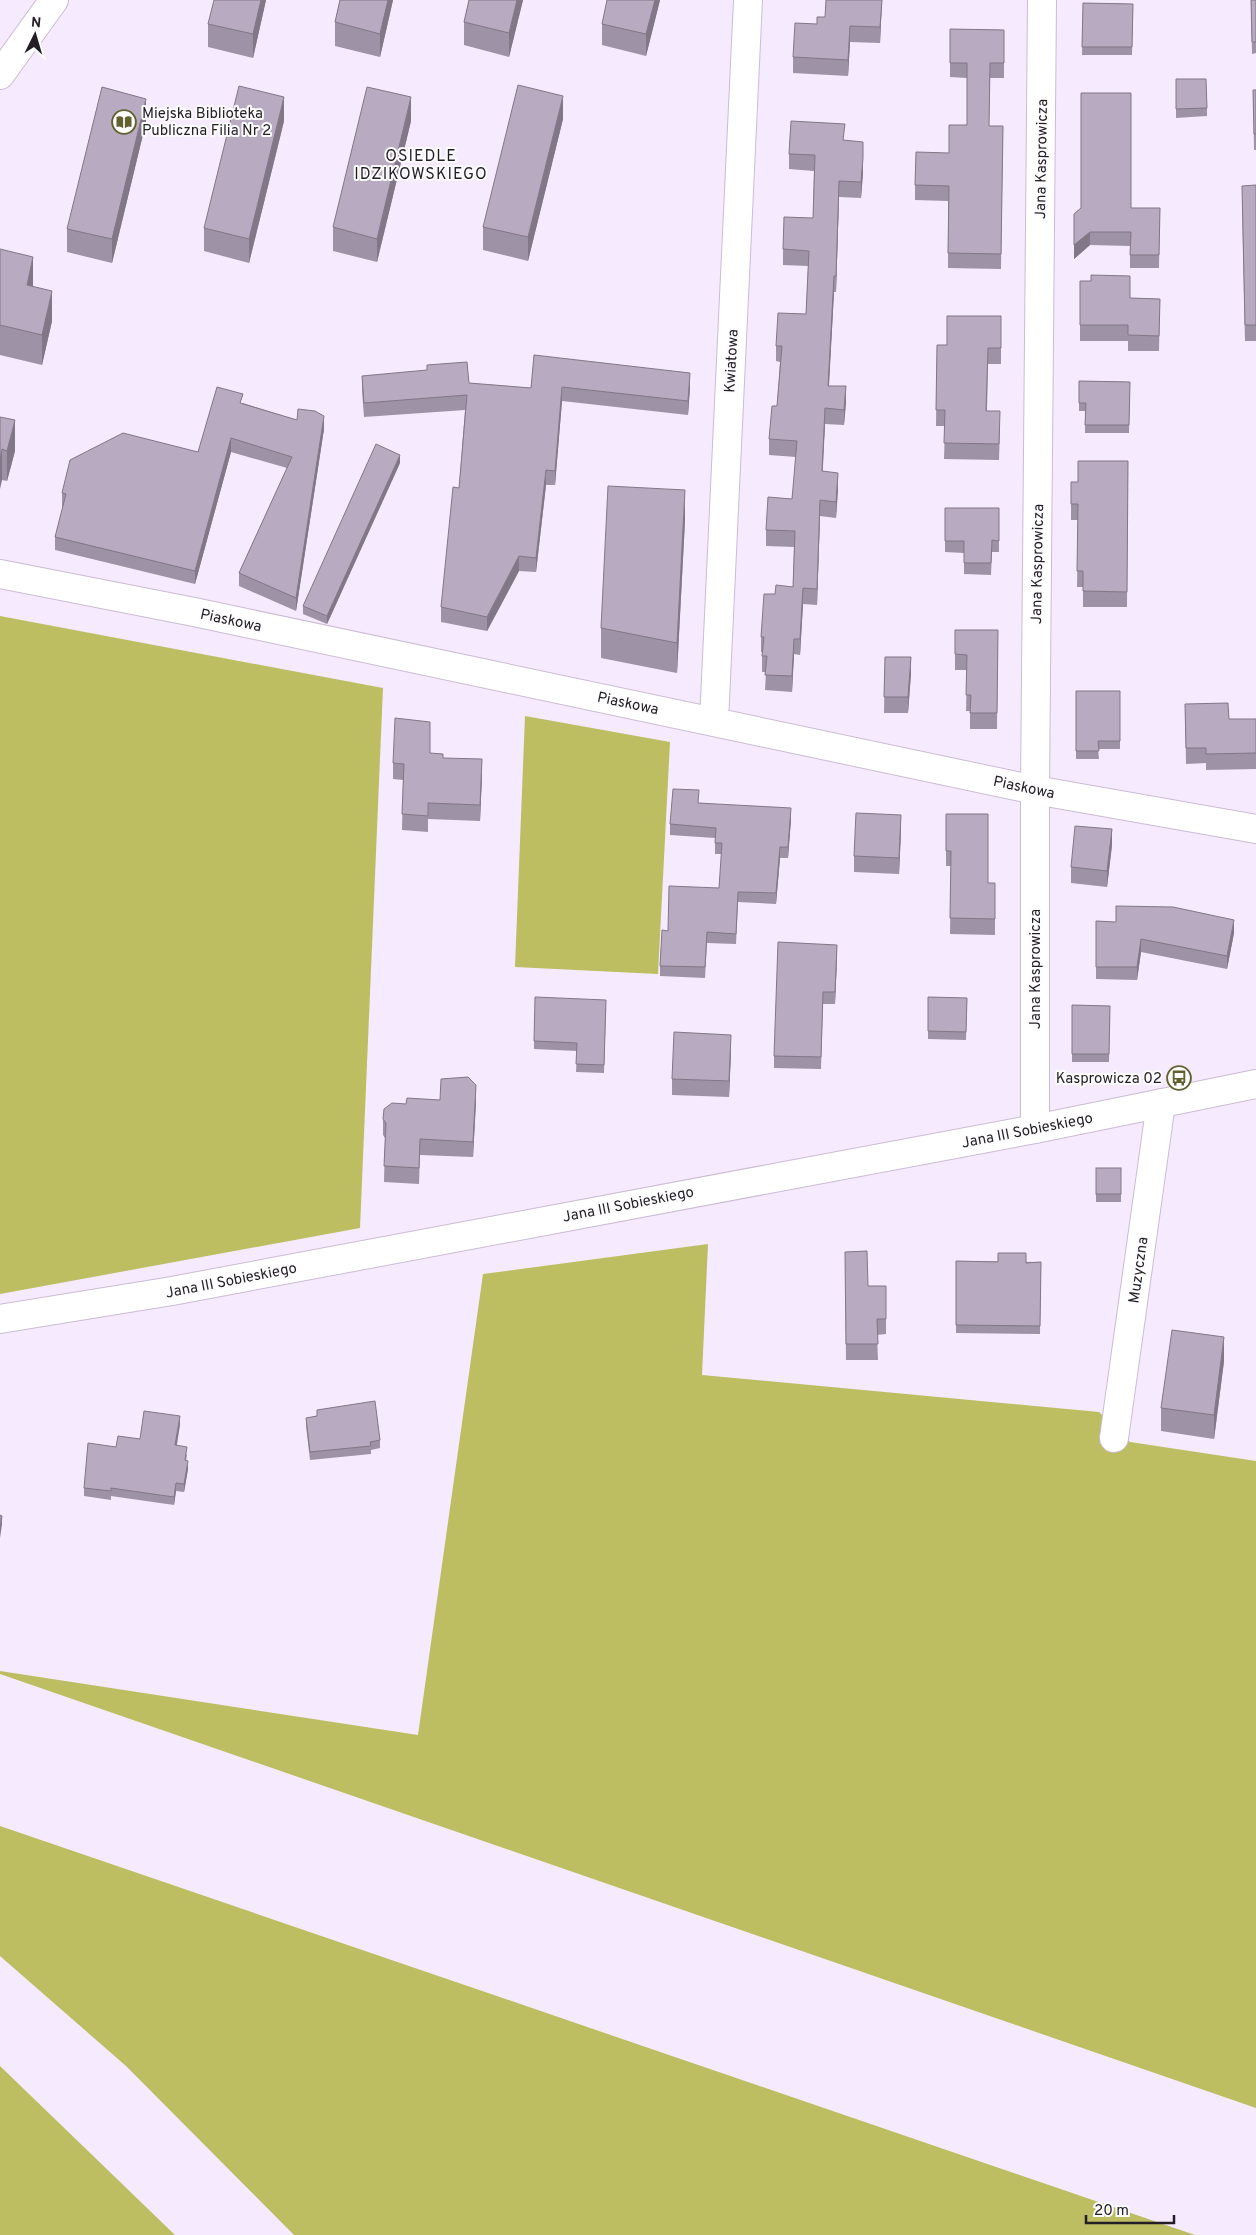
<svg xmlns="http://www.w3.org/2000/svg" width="1256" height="2235" viewBox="0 0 1256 2235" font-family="Overpass,sans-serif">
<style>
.forest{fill:#bcbe61}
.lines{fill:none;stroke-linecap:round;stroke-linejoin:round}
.minor-casing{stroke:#cbbcd4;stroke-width:30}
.secondary-casing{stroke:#cbbcd4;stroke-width:30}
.minor{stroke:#fff;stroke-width:28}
.secondary{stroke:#fff;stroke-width:28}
.wall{fill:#9e92a6}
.shaded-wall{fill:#817787}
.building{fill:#b8aac1;stroke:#817787}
.labels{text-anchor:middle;stroke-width:4;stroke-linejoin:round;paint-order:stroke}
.poi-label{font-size:15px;fill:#231d26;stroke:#fcfcfc;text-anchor:start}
.street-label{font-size:15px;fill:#231d26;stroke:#fcfcfc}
.neighbourhood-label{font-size:16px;letter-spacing:1px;fill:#231d26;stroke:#fcfcfc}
</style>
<rect width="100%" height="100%" fill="#f6eafe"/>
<g class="forest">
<path d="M 0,616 L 383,688 L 360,1228 L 0,1294 Z"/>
<path d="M 525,716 L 670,742 L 658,974 L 515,967 Z"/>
<path d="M 708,1244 L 702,1375 L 1099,1412 L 1130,1442 L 1256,1461 L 1256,2108 L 0,1674 L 0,1671 L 418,1735 L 483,1274 Z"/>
<path d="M 0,1826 L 1195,2235 L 294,2235 L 126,2066 L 0,1956 Z"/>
<path d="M 0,2066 L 175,2235 L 0,2235 Z"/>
</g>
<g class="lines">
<g class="minor-casing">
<g id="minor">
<path d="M 0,574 L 194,612 L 1035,790 L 1256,829"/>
<path d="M 714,721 L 748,0"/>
<path d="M 1035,1129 L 1035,790 L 1042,0"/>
<path d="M 0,1319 L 172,1291 L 1035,1129 L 1256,1084"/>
<path d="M 1114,1438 L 1161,1103"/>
</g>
</g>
<g class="secondary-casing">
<path id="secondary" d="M 0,75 L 54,0"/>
</g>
<use href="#minor" class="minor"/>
<use href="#secondary" class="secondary"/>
</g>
<g class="wall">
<path d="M 266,0 L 253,58 L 208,47 L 208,24 Z"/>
<path d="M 340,0 L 393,0 L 380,57 L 335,46 L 335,22 Z"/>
<path d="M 469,0 L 523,0 L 509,57 L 464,45 L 464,22 Z"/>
<path d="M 660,0 L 646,56 L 602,45 L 602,24 Z"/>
<path d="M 882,0 L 880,43 L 850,42 L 848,76 L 793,73 L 793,57 L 817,24 L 825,17 Z"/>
<path d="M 1251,0 L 1256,0 L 1256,53 L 1252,54 Z"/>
<path d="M 1083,3 L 1133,4 L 1132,55 L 1082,55 Z"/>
<path d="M 950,29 L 1004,30 L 1004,78 L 990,78 L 989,126 L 1003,126 L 1001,269 L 948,268 L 948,201 L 915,200 L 915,185 L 949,153 L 967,125 L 967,78 L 950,77 Z"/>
<path d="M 1176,79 L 1207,108 L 1207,116 L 1176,118 Z"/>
<path d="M 1253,90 L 1256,90 L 1256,150 L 1254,150 Z"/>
<path d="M 563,119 L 528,261 L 483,250 L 483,227 Z"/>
<path d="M 284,121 L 249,263 L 204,251 L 204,228 Z"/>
<path d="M 411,121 L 377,262 L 333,251 L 333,227 Z"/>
<path d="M 146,122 L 112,263 L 67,252 L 67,229 Z"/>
<path d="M 845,140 L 863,173 L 861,198 L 839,197 L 836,292 L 834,292 L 829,386 L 846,402 L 844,425 L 825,424 L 822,471 L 838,489 L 836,518 L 820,516 L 817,605 L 803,604 L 800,655 L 794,654 L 792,692 L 765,690 L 766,672 L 762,672 L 762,652 L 761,652 L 761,637 L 775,594 L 793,587 L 794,547 L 766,546 L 766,530 L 792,499 L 796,457 L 769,455 L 769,439 L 777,406 L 780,362 L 776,361 L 776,346 L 806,314 L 808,266 L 783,265 L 783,249 L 813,218 L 814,171 L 789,169 L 789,154 Z"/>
<path d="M 1256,185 L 1256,341 L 1245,341 L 1242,201 Z"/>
<path d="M 1131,208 L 1160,208 L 1159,268 L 1130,268 L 1130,246 L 1090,245 L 1074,259 L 1074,214 Z"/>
<path d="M 0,249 L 33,287 L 52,321 L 42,365 L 0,355 Z"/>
<path d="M 1080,281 L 1130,298 L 1160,299 L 1159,351 L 1128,351 L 1128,341 L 1080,341 Z"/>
<path d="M 1001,316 L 1001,364 L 988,364 L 987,411 L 1000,427 L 999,460 L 944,459 L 945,426 L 936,426 L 937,345 L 947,345 Z"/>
<path d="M 534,355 L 690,387 L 688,415 L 562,401 L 555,485 L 546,485 L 536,572 L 519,571 L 487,631 L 441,622 L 441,607 L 459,488 L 465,410 L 364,417 L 362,391 L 362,376 L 469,383 L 531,388 Z"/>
<path d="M 1079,381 L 1130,382 L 1129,433 L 1085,433 L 1085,411 L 1079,411 Z"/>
<path d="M 243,403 L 324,429 L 296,611 L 239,586 L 239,573 L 287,468 L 231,452 L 195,584 L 55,550 L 55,537 L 63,507 L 62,506 L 62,493 L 198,452 Z"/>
<path d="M 0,417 L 15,451 L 7,481 L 2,480 Z"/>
<path d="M 1128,461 L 1127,607 L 1083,607 L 1083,587 L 1077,587 L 1078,520 L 1071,520 L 1071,482 L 1078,482 Z"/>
<path d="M 400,463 L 327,624 L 303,614 L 303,606 Z"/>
<path d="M 945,508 L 999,508 L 999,552 L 992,552 L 991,575 L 964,574 L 964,553 L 945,552 Z"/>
<path d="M 685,520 L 677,673 L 601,658 L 601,628 Z"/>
<path d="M 955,630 L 998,630 L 997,729 L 970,729 L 970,711 L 966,711 L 967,670 L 955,670 Z"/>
<path d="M 885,657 L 911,673 L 908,713 L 884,713 Z"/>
<path d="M 1076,691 L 1120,691 L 1120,749 L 1098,749 L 1099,759 L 1076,759 Z"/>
<path d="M 1185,704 L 1229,719 L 1256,719 L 1256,769 L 1206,770 L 1206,763 L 1186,764 Z"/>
<path d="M 430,753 L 443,758 L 482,775 L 480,821 L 428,819 L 428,832 L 402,830 L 403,780 L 393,779 L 393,763 Z"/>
<path d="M 699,803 L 791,819 L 788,858 L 780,858 L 776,904 L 738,902 L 736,944 L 707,943 L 705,978 L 660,976 L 660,966 L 668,931 L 719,888 L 722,854 L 715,854 L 715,838 L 670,835 L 670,824 Z"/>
<path d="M 946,814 L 988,883 L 995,883 L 995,935 L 950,934 L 951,866 L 946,866 Z"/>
<path d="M 901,831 L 899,874 L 854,872 L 854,856 Z"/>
<path d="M 1112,845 L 1107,887 L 1071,883 L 1071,867 Z"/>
<path d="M 1096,921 L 1234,933 L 1227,969 L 1141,952 L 1137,980 L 1096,979 Z"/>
<path d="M 837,957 L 835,1004 L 823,1004 L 821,1069 L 774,1068 L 774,1056 Z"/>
<path d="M 928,997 L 967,998 L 966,1040 L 928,1039 Z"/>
<path d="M 1072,1005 L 1110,1006 L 1109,1062 L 1072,1062 Z"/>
<path d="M 606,1008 L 604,1073 L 576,1072 L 577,1051 L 534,1049 L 534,1041 Z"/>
<path d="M 731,1051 L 729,1097 L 672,1095 L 672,1079 Z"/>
<path d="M 476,1101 L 473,1157 L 420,1155 L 419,1184 L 384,1182 L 385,1138 L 383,1135 L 383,1119 L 406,1104 Z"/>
<rect x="1096" y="1168" width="25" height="34"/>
<path d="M 845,1252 L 868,1286 L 886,1286 L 886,1334 L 877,1335 L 878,1360 L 846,1360 Z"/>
<path d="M 956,1261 L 1041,1262 L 1040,1334 L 956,1333 Z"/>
<path d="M 1224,1361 L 1214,1439 L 1161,1431 L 1161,1408 Z"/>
<path d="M 317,1410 L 380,1440 L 380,1448 L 371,1450 L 371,1454 L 310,1460 L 306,1426 L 306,1418 L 317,1416 Z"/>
<path d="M 180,1424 L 177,1445 L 187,1455 L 186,1461 L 188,1469 L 184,1492 L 176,1491 L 174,1505 L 111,1496 L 111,1500 L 84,1496 L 84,1488 L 140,1439 Z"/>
</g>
<g class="shaded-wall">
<path d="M 261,0 L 266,0 L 253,58 L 253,34 Z"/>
<path d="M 388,0 L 393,0 L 380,57 L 380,34 Z"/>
<path d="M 517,0 L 523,0 L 509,57 L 509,33 Z"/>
<path d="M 655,0 L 660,0 L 646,56 L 646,34 Z"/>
<path d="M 882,0 L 880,43 L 880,27 Z"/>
<path d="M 850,26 L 850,42 L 848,76 L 848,60 Z"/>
<path d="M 563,96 L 563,119 L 528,261 L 528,237 Z"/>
<path d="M 284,97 L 284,121 L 249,263 L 249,239 Z"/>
<path d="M 411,97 L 411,121 L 377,262 L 377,239 Z"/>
<path d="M 146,99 L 146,122 L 112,263 L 112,239 Z"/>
<path d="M 863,158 L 863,173 L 861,198 L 861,182 Z"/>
<path d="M 839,181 L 839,197 L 836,292 L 836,276 Z"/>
<path d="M 1090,232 L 1090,245 L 1074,259 L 1074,245 Z"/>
<path d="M 33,257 L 33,287 L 27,285 Z"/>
<path d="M 834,276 L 834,292 L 828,401 L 828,386 Z"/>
<path d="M 52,291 L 52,321 L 42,365 L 42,335 Z"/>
<path d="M 690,373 L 690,387 L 688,415 L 688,401 Z"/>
<path d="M 846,386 L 846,402 L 844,425 L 844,410 Z"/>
<path d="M 562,387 L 562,401 L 555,485 L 555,471 Z"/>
<path d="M 825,408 L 825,424 L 822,487 L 822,471 Z"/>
<path d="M 324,416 L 324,429 L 296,611 L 296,598 Z"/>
<path d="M 15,420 L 15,451 L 7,481 L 7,451 Z"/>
<path d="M 231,438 L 231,452 L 195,584 L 195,571 Z"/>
<path d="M 2,449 L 2,480 L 0,489 L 0,459 Z"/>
<path d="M 400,455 L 400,463 L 327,624 L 327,616 Z"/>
<path d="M 546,470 L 546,485 L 536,572 L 536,558 Z"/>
<path d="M 838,473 L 838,489 L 836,518 L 836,502 Z"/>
<path d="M 685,490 L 685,520 L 677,673 L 677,643 Z"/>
<path d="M 820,500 L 820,516 L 817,605 L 817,589 Z"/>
<path d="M 519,556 L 519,571 L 487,631 L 487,617 Z"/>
<path d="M 803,588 L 803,604 L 800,655 L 800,639 Z"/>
<path d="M 794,639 L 794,654 L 792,692 L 792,676 Z"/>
<path d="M 911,657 L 911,673 L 908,713 L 908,697 Z"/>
<path d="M 482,759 L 482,775 L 480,821 L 480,805 Z"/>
<path d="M 791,808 L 791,819 L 788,858 L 788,847 Z"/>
<path d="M 901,815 L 901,831 L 899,874 L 899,858 Z"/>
<path d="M 1112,829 L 1112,845 L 1107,887 L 1107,871 Z"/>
<path d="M 780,847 L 780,858 L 776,904 L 776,893 Z"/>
<path d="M 1234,920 L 1234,933 L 1227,969 L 1227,956 Z"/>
<path d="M 1141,939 L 1141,952 L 1137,980 L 1137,967 Z"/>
<path d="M 837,945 L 837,957 L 835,1004 L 835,992 Z"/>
<path d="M 731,1035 L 731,1051 L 729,1097 L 729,1081 Z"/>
<path d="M 476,1085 L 476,1101 L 473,1157 L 473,1142 Z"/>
<path d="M 1224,1337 L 1224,1361 L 1214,1439 L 1214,1415 Z"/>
<path d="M 180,1416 L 180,1424 L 175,1453 L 175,1445 Z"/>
<path d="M 188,1461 L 188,1469 L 184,1492 L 184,1484 Z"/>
<path d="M 176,1483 L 176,1491 L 174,1505 L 174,1497 Z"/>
<path d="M 2,1516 L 2,1524 L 0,1538 L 0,1530 Z"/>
</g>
<g class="building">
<path d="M 214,0 L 261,0 L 253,34 L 208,24 Z"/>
<path d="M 340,0 L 388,0 L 380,34 L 335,22 Z"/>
<path d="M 469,0 L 517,0 L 509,33 L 464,22 Z"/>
<path d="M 607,0 L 655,0 L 646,34 L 602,24 Z"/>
<path d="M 826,0 L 882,0 L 880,27 L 850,26 L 848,60 L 793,57 L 795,23 L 817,24 L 817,17 L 825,17 Z"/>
<path d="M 1251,0 L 1256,0 L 1256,42 L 1252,42 Z"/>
<path d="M 1083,3 L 1133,4 L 1132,47 L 1082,47 Z"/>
<path d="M 950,29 L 1004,30 L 1004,63 L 990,63 L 989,126 L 1003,126 L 1001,254 L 948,253 L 949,186 L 915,185 L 916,152 L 949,153 L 949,125 L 967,125 L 967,63 L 950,63 Z"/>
<path d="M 1176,79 L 1206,79 L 1207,108 L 1176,109 Z"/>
<path d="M 518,85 L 563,96 L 528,237 L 483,227 Z"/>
<path d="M 239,86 L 284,97 L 249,239 L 204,228 Z"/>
<path d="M 102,87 L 146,99 L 112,239 L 67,229 Z"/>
<path d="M 367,87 L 411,97 L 377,239 L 333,227 Z"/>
<path d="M 1253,90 L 1256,90 L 1256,134 L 1254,134 Z"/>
<path d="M 1081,93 L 1131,93 L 1131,208 L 1160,208 L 1159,255 L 1130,255 L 1131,232 L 1090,232 L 1074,245 L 1074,214 L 1081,208 Z"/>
<path d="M 791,121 L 845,124 L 843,140 L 863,142 L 863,158 L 861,182 L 839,181 L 836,276 L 834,276 L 828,386 L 846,386 L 844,410 L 825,408 L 822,471 L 838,473 L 836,502 L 820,500 L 817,589 L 803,588 L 800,639 L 794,639 L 792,676 L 765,675 L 767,656 L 762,656 L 764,637 L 761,637 L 764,594 L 775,594 L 776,585 L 793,587 L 795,531 L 766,530 L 768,497 L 792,499 L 797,441 L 769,439 L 772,406 L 777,406 L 782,346 L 776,346 L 778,313 L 806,314 L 809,251 L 783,249 L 784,217 L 813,218 L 815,155 L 789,154 Z"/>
<path d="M 1256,185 L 1256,325 L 1245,325 L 1242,186 Z"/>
<path d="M 0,249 L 33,257 L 27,285 L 52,291 L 42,335 L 0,325 Z"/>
<path d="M 1091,275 L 1130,276 L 1130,298 L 1160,299 L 1159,336 L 1128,335 L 1128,325 L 1080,325 L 1080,281 L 1091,281 Z"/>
<path d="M 947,316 L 1001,316 L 1001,348 L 988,348 L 986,411 L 1000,411 L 999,444 L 944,443 L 945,410 L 936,410 L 937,345 L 947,345 Z"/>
<path d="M 534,355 L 690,373 L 688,401 L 562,387 L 555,471 L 546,470 L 536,558 L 519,556 L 487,617 L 441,607 L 453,487 L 459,488 L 467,395 L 364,403 L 362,376 L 427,370 L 427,365 L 467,362 L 469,383 L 531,388 Z"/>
<path d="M 1079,381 L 1130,382 L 1129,425 L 1085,425 L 1086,403 L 1079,403 Z"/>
<path d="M 217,387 L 243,394 L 240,403 L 297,420 L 298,409 L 315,411 L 324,416 L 296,598 L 239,573 L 292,457 L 231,438 L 195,571 L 55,537 L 66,494 L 62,493 L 70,460 L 123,433 L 198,452 Z"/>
<path d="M 0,417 L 15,420 L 7,451 L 2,449 L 0,459 Z"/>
<path d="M 376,444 L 400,455 L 327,616 L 303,606 Z"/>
<path d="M 1078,461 L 1128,461 L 1127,592 L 1083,591 L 1083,571 L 1077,571 L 1078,504 L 1071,504 L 1071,482 L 1078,482 Z"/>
<path d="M 608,486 L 685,490 L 677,643 L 601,628 Z"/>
<path d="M 945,508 L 999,508 L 999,541 L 992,540 L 991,563 L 964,563 L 964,541 L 945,541 Z"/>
<path d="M 955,630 L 998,630 L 997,713 L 970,713 L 971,695 L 966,695 L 967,655 L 955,654 Z"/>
<path d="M 885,657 L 911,657 L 908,697 L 884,697 Z"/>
<path d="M 1076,691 L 1120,691 L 1120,741 L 1098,741 L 1099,751 L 1076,751 Z"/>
<path d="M 1228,703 L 1229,719 L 1256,719 L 1256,753 L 1206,754 L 1206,748 L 1186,748 L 1185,704 Z"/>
<path d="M 395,718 L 430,722 L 430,753 L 443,754 L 443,758 L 482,759 L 480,805 L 428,803 L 428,816 L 402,814 L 404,764 L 393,763 Z"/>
<path d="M 673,789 L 699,790 L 698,803 L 791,808 L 788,847 L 780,847 L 776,893 L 738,892 L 736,934 L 707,932 L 705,967 L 660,966 L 662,930 L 668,931 L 669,886 L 719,888 L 722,843 L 715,843 L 716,828 L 670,824 Z"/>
<path d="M 856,813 L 901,815 L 899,858 L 854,856 Z"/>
<path d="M 946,814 L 988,814 L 988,883 L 995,883 L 995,919 L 950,918 L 951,851 L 946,851 Z"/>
<path d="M 1075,826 L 1112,829 L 1107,871 L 1071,867 Z"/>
<path d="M 1116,906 L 1173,907 L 1234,920 L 1227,956 L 1141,939 L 1137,967 L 1096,967 L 1096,921 L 1116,922 Z"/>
<path d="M 778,942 L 837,945 L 835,992 L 823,992 L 821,1057 L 774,1056 Z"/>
<path d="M 535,997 L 606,1000 L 604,1065 L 576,1064 L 577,1043 L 534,1041 Z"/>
<path d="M 928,997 L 967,998 L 966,1032 L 928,1031 Z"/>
<path d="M 1072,1005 L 1110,1006 L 1109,1054 L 1072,1054 Z"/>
<path d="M 674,1032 L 731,1035 L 729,1081 L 672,1079 Z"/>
<path d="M 468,1077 L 476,1085 L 473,1142 L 420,1139 L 419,1168 L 384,1166 L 386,1123 L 383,1119 L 384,1109 L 392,1103 L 406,1104 L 407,1098 L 440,1100 L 441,1079 Z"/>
<rect x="1096" y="1168" width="25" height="26"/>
<path d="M 867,1251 L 868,1286 L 886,1286 L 886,1319 L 877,1319 L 878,1344 L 846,1344 L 845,1252 Z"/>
<path d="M 998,1253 L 1026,1253 L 1026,1263 L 1041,1262 L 1040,1326 L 956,1325 L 956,1261 L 998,1262 Z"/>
<path d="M 1172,1330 L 1224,1337 L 1214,1415 L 1161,1408 Z"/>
<path d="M 375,1401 L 380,1440 L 370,1442 L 371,1446 L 310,1452 L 306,1418 L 317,1416 L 317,1410 Z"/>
<path d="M 144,1411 L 180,1416 L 175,1445 L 187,1447 L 185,1460 L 188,1461 L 184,1484 L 176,1483 L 174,1497 L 111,1488 L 111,1491 L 84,1488 L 88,1443 L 116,1447 L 118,1436 L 140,1439 Z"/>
<path d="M 0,1515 L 2,1516 L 0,1530 Z"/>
</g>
<defs>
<g id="library-ring" transform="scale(1.25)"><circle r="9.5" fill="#fcfcfc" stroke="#60612e" stroke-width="1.5"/><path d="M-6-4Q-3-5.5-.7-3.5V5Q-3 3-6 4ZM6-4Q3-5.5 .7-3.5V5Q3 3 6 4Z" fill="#60612e"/></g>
<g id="bus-ring" transform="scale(1.25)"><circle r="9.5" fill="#fcfcfc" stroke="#60612e" stroke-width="1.5"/><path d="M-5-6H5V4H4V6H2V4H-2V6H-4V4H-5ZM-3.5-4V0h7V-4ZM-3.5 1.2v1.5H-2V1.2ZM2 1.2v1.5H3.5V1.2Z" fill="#60612e"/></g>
</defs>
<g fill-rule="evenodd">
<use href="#library-ring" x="124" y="122"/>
<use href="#bus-ring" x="1179" y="1078"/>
</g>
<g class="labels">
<g class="poi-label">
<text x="142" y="118">Miejska Biblioteka<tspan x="142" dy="17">Publiczna Filia Nr 2</tspan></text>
<text x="1162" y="1083" text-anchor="end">Kasprowicza 02</text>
</g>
<g class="street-label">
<text transform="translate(1041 159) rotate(-89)" y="5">Jana Kasprowicza</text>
<text transform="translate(731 361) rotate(-87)" y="5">Kwiatowa</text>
<text transform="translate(1037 564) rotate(-89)" y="5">Jana Kasprowicza</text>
<text transform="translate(231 620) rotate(12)" y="5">Piaskowa</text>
<text transform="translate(628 703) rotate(12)" y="5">Piaskowa</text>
<text transform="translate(1024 787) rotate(12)" y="5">Piaskowa</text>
<text transform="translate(1035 969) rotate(-90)" y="5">Jana Kasprowicza</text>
<text transform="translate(1027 1130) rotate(-11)" y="5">Jana III Sobieskiego</text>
<text transform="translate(628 1204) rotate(-11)" y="5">Jana III Sobieskiego</text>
<text transform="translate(1138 1270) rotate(-82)" y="5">Muzyczna</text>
<text transform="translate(231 1280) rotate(-11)" y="5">Jana III Sobieskiego</text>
</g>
<g class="neighbourhood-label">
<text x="421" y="161">OSIEDLE<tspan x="421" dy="18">IDZIKOWSKIEGO</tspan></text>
</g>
</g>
<g transform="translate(35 35) rotate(5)" stroke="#fcfcfc" stroke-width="4" paint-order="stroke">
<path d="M0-4L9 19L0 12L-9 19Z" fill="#231d26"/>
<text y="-8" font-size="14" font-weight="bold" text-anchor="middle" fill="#231d26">N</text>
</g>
<path d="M1086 2215v8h88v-8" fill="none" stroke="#231d26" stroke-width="2.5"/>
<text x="1094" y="2215" font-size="15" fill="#231d26" stroke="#fcfcfc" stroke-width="4" paint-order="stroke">20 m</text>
</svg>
